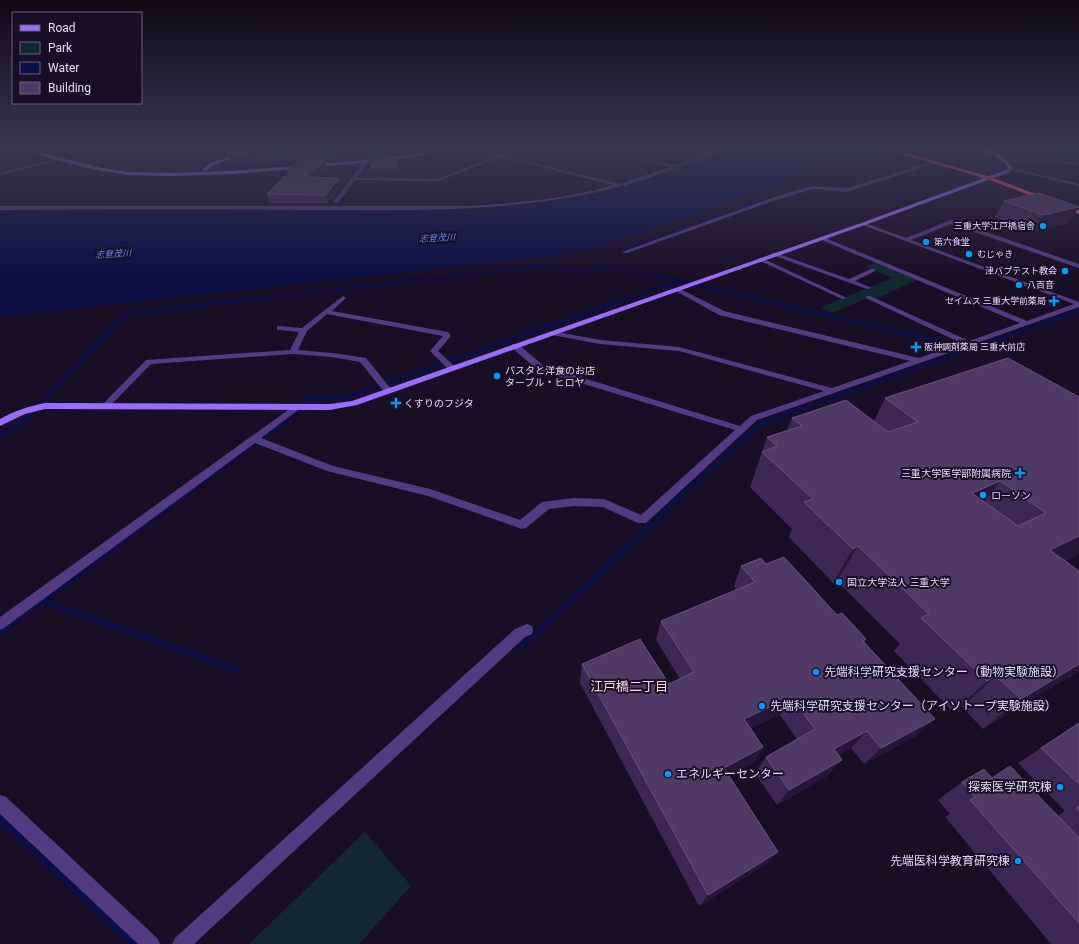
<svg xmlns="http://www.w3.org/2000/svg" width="1079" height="944" viewBox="0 0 1079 944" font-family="Roboto,'Noto Sans JP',sans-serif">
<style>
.green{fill:#12282f}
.water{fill:#0b0f43}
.pier{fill:#190f25}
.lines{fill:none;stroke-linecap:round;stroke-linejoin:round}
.stream-far5{stroke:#0b0f43;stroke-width:2.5}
.stream-far4{stroke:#0b0f43;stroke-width:3}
.stream-far3{stroke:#0b0f43;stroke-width:4}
.stream-far2{stroke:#0b0f43;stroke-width:5}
.stream-far1{stroke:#0b0f43;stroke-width:6}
.stream{stroke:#0b0f43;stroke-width:8}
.street{fill:#533b83;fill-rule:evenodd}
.secondary{fill:#9a6cfd;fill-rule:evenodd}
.highway{fill:#fc5171;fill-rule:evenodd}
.wall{fill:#3d2853}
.shaded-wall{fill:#271639}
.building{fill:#4f3a65;stroke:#66527d;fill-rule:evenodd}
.poi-dot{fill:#049afb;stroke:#190f25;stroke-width:1.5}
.labels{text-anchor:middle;stroke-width:4;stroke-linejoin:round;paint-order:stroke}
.far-poi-label{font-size:9px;fill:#e5d4fe;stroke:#190f25;text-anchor:start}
.far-water-label{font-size:9px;font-style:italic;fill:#6489fd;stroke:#190f25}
.poi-label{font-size:10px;fill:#e5d4fe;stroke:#190f25;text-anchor:start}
.near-poi-label{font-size:12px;fill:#e5d4fe;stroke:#190f25;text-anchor:start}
.near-neighbourhood-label{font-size:13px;fill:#fed6e4;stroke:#190f25}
</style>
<rect width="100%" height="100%" fill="#190f25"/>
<g class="green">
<path d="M 875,263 L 918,280 L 875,299 L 870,297 L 832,313 L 821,307 L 892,278 L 865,266 Z"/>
<path d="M 365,832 L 411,886 L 359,944 L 249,944 Z"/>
</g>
<g class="water">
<path d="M 735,147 L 935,147 C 845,158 759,192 675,221 C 640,233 604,247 568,254 L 0,317 L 0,212 L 485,210 C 527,206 568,202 608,192 C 652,181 693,164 735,147 Z"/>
<path d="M 960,147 L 1079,147 L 1079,162 L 1039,157 L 989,157 L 971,148 Z"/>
</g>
<path class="pier" d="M 867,147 L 906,147 L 922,151 L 899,156 Z"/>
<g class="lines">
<g class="stream-far5">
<path d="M 805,188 L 860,170 L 892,162 L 922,162"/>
<path d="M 723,215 L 761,202"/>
</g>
<g class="stream-far4">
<path d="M 625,249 L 726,214"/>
<path d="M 245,300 L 554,265 L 570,271 L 582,272 L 609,265 L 762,300"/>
<path d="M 624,300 L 679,281"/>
</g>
<g class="stream-far3">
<path d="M 758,299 L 951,344"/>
<path d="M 305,398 L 341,399 L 626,299"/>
<path d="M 35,409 L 126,314 L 254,299"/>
<path d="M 302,409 L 315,399"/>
<path d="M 801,409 L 1079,311"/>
</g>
<g class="stream-far2">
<path d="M 0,436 L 22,422 L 36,408"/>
<path d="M 115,547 L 303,408"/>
<path d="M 628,547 L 662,515 L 665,510 L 761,423 L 804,408"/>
</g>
<g class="stream-far1">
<path d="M 42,601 L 236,669"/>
<path d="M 0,632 L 117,546"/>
<path d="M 514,646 L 517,643 L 523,645 L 629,546"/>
</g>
<path class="stream" d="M 0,819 L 133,944"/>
<g class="street">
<path d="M 463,147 C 475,147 492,155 501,154 C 509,153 516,147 525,147 L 505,156 L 619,184 L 670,167 L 625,157 L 625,155 L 675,165 L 721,147 L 727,147 C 709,157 688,164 669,171 C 549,215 429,210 303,210 C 202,209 101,209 0,210 L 0,206 L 467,206 C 516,203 566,199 614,185 L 501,157 L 438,181 L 355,180 L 338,203 L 333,202 L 364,161 L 368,162 L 357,178 L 437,179 L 496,156 Z"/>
<path d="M 627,147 L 635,147 L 642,150 L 640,151 Z"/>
<path d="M 57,158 L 59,160 L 0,175 L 0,173 Z"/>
<path d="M 1005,159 L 1047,159 L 1079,163 L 1079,165 L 1047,161 L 1003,161 Z"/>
<path d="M 931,162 L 935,163 L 847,192 L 813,189 L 773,201 L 627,253 L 622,252 L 769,199 L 811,186 L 847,188 Z"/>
<path d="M 1008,167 L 1079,184 L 1079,186 L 1008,169 Z"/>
<path d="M 951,220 L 1079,264 L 1079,268 L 951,224 L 911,240 L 1079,302 L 1079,307 L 757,420 L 646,523 L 638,523 L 603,507 L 573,506 L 549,509 L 526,528 L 522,529 L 428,496 L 327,471 L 255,443 L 4,628 L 0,630 L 0,617 L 295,405 L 298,404 L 302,407 L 261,438 L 333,466 L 430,489 L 520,520 L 542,502 L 573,498 L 604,499 L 641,515 L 735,430 L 538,370 L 512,348 L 512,344 L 518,344 L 544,366 L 740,426 L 751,416 L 824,391 L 679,351 L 600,344 L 552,335 L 548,333 L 552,331 L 600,340 L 679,347 L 832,388 L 910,361 L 719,315 L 674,290 L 674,288 L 678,288 L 724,311 L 919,358 L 961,343 L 866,298 L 866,296 L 870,296 L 969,341 L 1020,323 L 819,239 L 819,237 L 823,237 L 1027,321 L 1074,304 L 860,224 L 865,223 L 906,238 Z"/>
<path d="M 772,253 L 776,253 L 849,279 L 871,269 L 875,269 L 875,271 L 855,281 L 872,288 L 867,289 L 772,255 Z"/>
<path d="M 758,258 L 762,258 L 847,298 L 842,299 L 758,260 Z"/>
<path d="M 343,296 L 346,298 L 345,299 L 332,311 L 448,332 L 451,336 L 438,351 L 456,368 L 455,370 L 449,370 L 430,351 L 443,336 L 327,314 L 307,331 L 298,350 L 332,353 L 366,358 L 391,389 L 392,391 L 391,393 L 385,393 L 360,362 L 332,357 L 293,354 L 151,364 L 108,408 L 102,408 L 101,406 L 146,360 L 290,350 L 299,332 L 280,330 L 277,330 L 277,326 L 302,328 Z"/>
<path d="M 527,624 L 532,626 L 533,630 L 532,634 L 525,637 L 194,944 L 172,944 L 175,938 L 515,629 Z"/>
<path d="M 0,795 L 6,797 L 157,938 L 160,944 L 138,944 L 0,814 Z"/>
</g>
<g class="secondary">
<path d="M 13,147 L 21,147 L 97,167 L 129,172 L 170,173 L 232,171 L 365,160 L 411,155 L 449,147 L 458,147 L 411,157 L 365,163 L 232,174 L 170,176 L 129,175 L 97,170 L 60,161 Z"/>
<path d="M 258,147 L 265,147 L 214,165 L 206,171 L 202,170 L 210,163 Z"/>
<path d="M 975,147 C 989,147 1007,155 1012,168 L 1010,172 L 865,225 L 357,405 L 330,410 L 45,409 L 25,414 L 0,426 L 0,419 C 14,411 29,406 45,403 L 330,404 L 352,401 L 861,223 L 1006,170 L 1008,168 C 1002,155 986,154 975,147 Z"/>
</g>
<path class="highway" d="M 876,147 L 885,147 L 991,177 L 1079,210 L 1079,214 L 987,179 Z"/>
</g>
<g class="wall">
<path d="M 357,149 L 341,154 L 334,161 L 325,162 L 327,168 L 316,177 L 339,178 L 341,186 L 328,203 L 269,203 L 267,194 L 288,173 L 287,170 L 306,161 L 305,159 L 232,165 Z"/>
<path d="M 368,158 L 398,166 L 399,171 L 373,174 L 369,164 Z"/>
<path d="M 1004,201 L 1079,207 L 1069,223 L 1033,232 L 995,217 Z"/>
<path d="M 1079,397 L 1079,554 L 1065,561 L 1079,671 L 983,729 L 962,707 L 953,712 L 894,651 L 900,644 L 837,581 L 833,583 L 789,537 L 792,529 L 750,487 L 767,437 L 787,430 L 792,418 L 874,421 L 885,398 Z"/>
<path d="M 766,564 L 837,615 L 866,639 L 864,642 L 916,736 L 864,764 L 851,748 L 838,755 L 827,776 L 777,805 L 755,773 L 766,757 L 797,739 L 780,715 L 751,728 L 763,747 L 753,763 L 729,776 L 765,865 L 699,906 L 580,683 L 582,664 L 669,684 L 680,679 L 656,640 L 661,621 L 736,590 L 734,586 L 741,566 Z"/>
<path d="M 1079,723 L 1079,944 L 1051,944 L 945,817 L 950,814 L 938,800 L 962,782 L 992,778 L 1058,816 L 1065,811 L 1018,763 Z"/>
</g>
<g class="shaded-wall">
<path d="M 336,147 L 357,147 L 357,149 L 341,154 L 334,161 L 325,162 L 327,168 L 308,185 L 306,177 L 306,163 L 305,159 L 232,165 L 229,154 Z"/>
<path d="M 379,154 L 379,157 L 367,158 L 367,155 Z"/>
<path d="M 398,166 L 399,171 L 373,174 L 372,168 Z"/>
<path d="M 339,178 L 341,186 L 328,203 L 326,195 Z"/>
<path d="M 1079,207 L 1069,223 L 1033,232 L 1043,215 Z"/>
<path d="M 1000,481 L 974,516 L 972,493 Z"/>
<path d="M 1079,536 L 1079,554 L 1017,584 L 1050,550 Z"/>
<path d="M 858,546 L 837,581 L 833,583 L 853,549 Z"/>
<path d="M 1079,664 L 1079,671 L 983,729 L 1021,699 Z"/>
<path d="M 996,676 L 962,707 L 953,712 L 987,681 Z"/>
<path d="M 791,697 L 780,715 L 734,736 L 744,719 Z"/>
<path d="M 935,719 L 916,736 L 864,764 L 881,748 Z"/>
<path d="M 867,731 L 851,748 L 820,765 L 834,749 Z"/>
<path d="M 763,747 L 753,763 L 714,784 L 724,768 Z"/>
<path d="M 842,760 L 827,776 L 777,805 L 789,790 Z"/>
<path d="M 778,852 L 765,865 L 699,906 L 708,895 Z"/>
</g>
<g class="building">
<path d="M 238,147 L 336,147 L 331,151 L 304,153 L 308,149 L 229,154 L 228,150 Z"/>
<path d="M 365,150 L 379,154 L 367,155 Z"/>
<path d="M 392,155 L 398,166 L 372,168 L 368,158 Z"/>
<path d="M 325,160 L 306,177 L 339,178 L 326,195 L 267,194 L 291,170 L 287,170 L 297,162 Z"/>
<path d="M 1039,193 L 1079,207 L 1043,215 L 1004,201 Z"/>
<path d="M 1008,358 L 1079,397 L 1079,536 L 1050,550 L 1079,571 L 1079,664 L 1021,699 L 996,676 L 987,681 L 921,618 L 929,614 L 858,546 L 853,549 L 804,502 L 813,499 L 762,452 L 777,446 L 767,437 L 802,426 L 792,418 L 846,400 L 888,432 L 918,422 L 885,398 ZM 1000,481 L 1046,513 L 1018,526 L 972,493 Z"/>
<path d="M 784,557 L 837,615 L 842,613 L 866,639 L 863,641 L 935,719 L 881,748 L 867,731 L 834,749 L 842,760 L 789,790 L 766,757 L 815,729 L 791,697 L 744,719 L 763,747 L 724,768 L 778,852 L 708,895 L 582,664 L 640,639 L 669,684 L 694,672 L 661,621 L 755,582 L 741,566 L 761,558 L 766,564 Z"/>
<path d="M 1079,723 L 1079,784 L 1041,748 Z"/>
<path d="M 1010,766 L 1079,838 L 1079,923 L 970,800 L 975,797 L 962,782 L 984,769 L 992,778 Z"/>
<path d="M 1079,806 L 1079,811 L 1076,808 Z"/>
</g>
<linearGradient id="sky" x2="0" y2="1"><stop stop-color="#0e0814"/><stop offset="0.53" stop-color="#383751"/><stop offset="1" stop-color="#383751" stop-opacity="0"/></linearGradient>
<rect width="1079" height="279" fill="url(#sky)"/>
<g class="poi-dot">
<circle cx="1043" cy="226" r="4"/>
<circle cx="926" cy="242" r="4"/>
<circle cx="969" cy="254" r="4"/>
<circle cx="1065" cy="271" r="4"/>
<circle cx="1019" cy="285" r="4"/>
<path d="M1052 295h4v4h4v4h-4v4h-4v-4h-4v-4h4z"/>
<path d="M914 341h4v4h4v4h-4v4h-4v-4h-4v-4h4z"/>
<circle cx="497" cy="376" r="4"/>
<path d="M394 397h4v4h4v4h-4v4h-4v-4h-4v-4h4z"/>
<path d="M1018 467h4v4h4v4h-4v4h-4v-4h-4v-4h4z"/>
<circle cx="983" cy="495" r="4"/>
<circle cx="839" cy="582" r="4"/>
<circle cx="816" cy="672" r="4"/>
<circle cx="762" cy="706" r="4"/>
<circle cx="668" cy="774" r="4"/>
<circle cx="1060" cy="787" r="4"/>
<circle cx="1018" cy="861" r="4"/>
</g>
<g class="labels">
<g class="far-poi-label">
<text x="1035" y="229" text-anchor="end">三重大学江戸橋宿舎</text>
<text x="934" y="245">第六食堂</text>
<text x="977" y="257">むじゃき</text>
<text x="1057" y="274" text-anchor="end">津バプテスト教会</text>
<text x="1027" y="288">八百音</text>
<text x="1046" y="304" text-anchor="end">セイムス 三重大学前薬局</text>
<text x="924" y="350">阪神調剤薬局 三重大前店</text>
</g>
<g class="far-water-label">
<text transform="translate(437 238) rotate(-3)" y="3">志登茂川</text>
<text transform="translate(113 254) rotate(-3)" y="3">志登茂川</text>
</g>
<g class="poi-label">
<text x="505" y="374">パスタと洋食のお店<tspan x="505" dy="12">ターブル・ヒロヤ</tspan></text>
<text x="404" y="407">くすりのフジタ</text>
<text x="1011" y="477" text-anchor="end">三重大学医学部附属病院</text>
<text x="991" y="499">ローソン</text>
<text x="847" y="586">国立大学法人 三重大学</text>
</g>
<g class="near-poi-label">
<text x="824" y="676">先端科学研究支援センター（動物実験施設）</text>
<text x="770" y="710">先端科学研究支援センター（アイソトープ実験施設）</text>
<text x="676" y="778">エネルギーセンター</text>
<text x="1052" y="791" text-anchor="end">探索医学研究棟</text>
<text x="1010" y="865" text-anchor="end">先端医科学教育研究棟</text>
</g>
<g class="near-neighbourhood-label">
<text x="629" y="691">江戸橋二丁目</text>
</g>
</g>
<rect x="12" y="12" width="130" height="92" fill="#190f25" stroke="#6b5e7c"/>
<rect x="20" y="25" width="20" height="6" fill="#9a6cfd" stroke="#6b5e7c"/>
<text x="48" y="32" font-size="12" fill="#e5d4fe">Road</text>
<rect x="20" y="42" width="20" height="12" fill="#12282f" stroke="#6b5e7c"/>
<text x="48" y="52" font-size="12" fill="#e5d4fe">Park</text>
<rect x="20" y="62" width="20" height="12" fill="#0b0f43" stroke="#6b5e7c"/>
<text x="48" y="72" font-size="12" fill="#e5d4fe">Water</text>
<rect x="20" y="82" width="20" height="12" fill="#4f3a65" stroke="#6b5e7c"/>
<text x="48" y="92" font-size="12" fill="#e5d4fe">Building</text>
</svg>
